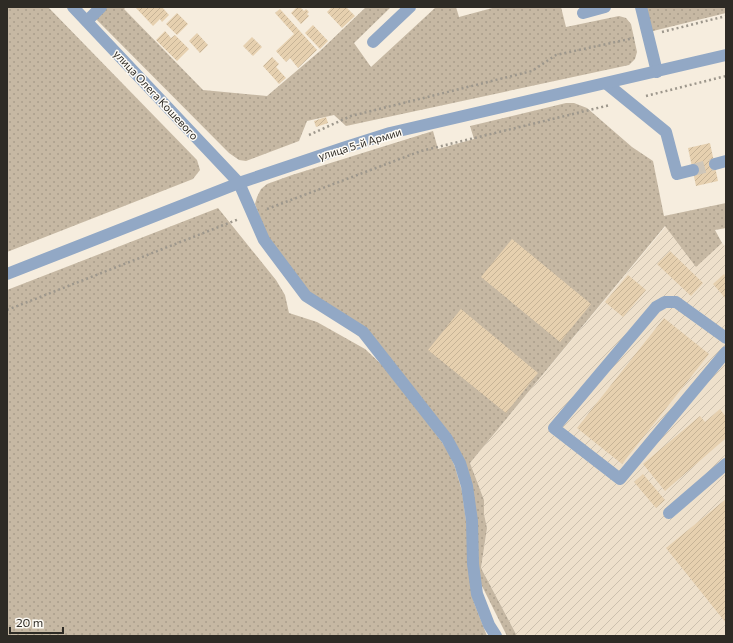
<svg xmlns="http://www.w3.org/2000/svg" width="733" height="643" viewBox="0 0 733 643" font-family="Commissioner,sans-serif">
<style>
.industrial{fill:url(#industrial-furrows)}
.grass{fill:url(#grass-dots)}
.building{fill:url(#building-hatch)}
.lines{fill:none;stroke-linecap:round;stroke-linejoin:round}
.minor-tunnel{stroke:#cec6b9;stroke-width:12;stroke-dasharray:12 6;stroke-linecap:butt}
.path{stroke:#9d978c;stroke-width:2.5;stroke-dasharray:2 3;stroke-linecap:butt}
.minor{stroke:#92a8c5;stroke-width:12}
.labels{text-anchor:middle;stroke-width:3;stroke-linejoin:round;paint-order:stroke}
.street-label{font-size:11px;fill:#2e2b25;stroke:#fefbf5}
</style>
<defs>
<pattern id="industrial-furrows" width="10" height="10" patternUnits="userSpaceOnUse"><rect width="10" height="10" fill="#eee0cb"/><path d="M-1 1l2-2M0 10L10 0M9 11l2-2" fill="none" stroke="#ccc0ae"/></pattern>
<pattern id="grass-dots" width="8" height="8" patternUnits="userSpaceOnUse"><rect width="8" height="8" fill="#c6b8a3"/><path d="M2 2h.1M6 6h.1" fill="none" stroke="#aa9e8c" stroke-width="1.8" stroke-linecap="round"/></pattern>
<pattern id="building-hatch" width="6" height="6" patternUnits="userSpaceOnUse"><rect width="6" height="6" fill="#e6d0af"/><path d="M-1 1l2-2M0 6l6-6M5 7l2-2" fill="none" stroke="#c6b396"/></pattern>
</defs>
<rect width="100%" height="100%" fill="#f6edde"/>
<path class="industrial" d="M 666,226 L 696,266 L 722,243 L 726,247 L 726,636 L 517,636 L 481,568 L 487,528 L 484,514 L 484,500 L 470,463 Z"/>
<g class="grass">
<path d="M 7,7 L 48,7 L 197,160 L 200,170 L 193,179 L 7,252 Z"/>
<path d="M 96,7 L 126,7 L 124,9 L 203,90 L 267,96 L 320,51 L 366,7 L 391,7 L 354,43 L 371,67 L 436,7 L 456,7 L 459,17 L 496,7 L 561,7 L 566,27 L 619,16 L 626,18 L 631,24 L 637,52 L 635,59 L 629,65 L 346,126 L 334,115 L 307,121 L 299,141 L 246,161 L 239,160 L 229,153 L 90,13 Z"/>
<path d="M 643,7 L 726,7 L 726,13 L 649,32 Z"/>
<path d="M 566,103 L 574,103 L 587,108 L 632,147 L 653,161 L 664,216 L 726,203 L 726,228 L 715,230 L 722,243 L 696,267 L 665,226 L 470,463 L 484,500 L 484,514 L 487,528 L 481,568 L 517,636 L 507,636 L 480,582 L 467,476 L 387,361 L 323,305 L 280,270 L 255,204 L 257,197 L 261,189 L 267,184 L 292,175 L 433,131 L 438,149 L 474,139 L 470,126 Z"/>
<path d="M 218,208 L 276,280 L 285,295 L 289,313 L 317,322 L 365,349 L 399,381 L 448,451 L 455,467 L 462,491 L 467,528 L 473,600 L 487,636 L 7,636 L 7,290 Z"/>
</g>
<g class="building">
<path d="M 135,7 L 162,7 L 169,15 L 162,22 L 160,19 L 153,26 Z"/>
<path d="M 297,7 L 300,7 L 304,11 L 306,9 L 309,12 L 307,14 L 309,16 L 301,24 L 291,13 Z"/>
<path d="M 332,7 L 346,7 L 355,16 L 342,28 L 327,12 Z"/>
<path d="M 280,9 L 317,50 L 298,68 L 290,58 L 286,62 L 276,51 L 294,34 L 275,13 Z"/>
<path d="M 177,13 L 188,24 L 177,35 L 166,24 Z"/>
<path d="M 313,25 L 328,41 L 320,49 L 305,33 Z"/>
<path d="M 165,31 L 171,38 L 175,35 L 189,49 L 177,61 L 156,40 Z"/>
<path d="M 197,33 L 208,45 L 200,53 L 189,41 Z"/>
<path d="M 252,37 L 262,47 L 253,56 L 243,46 Z"/>
<path d="M 272,57 L 279,64 L 276,67 L 286,78 L 279,84 L 263,66 Z"/>
<path d="M 326,117 L 328,123 L 316,127 L 314,121 Z"/>
<path d="M 710,143 L 718,181 L 696,186 L 688,148 Z"/>
<path d="M 512,239 L 591,304 L 560,342 L 481,277 Z"/>
<path d="M 670,251 L 703,283 L 691,296 L 657,264 Z"/>
<path d="M 724,274 L 726,277 L 726,299 L 713,284 Z"/>
<path d="M 628,275 L 646,290 L 623,317 L 605,302 Z"/>
<path d="M 461,309 L 538,373 L 506,413 L 428,350 Z"/>
<path d="M 664,318 L 709,354 L 622,464 L 577,428 Z"/>
<path d="M 720,409 L 726,417 L 726,438 L 665,491 L 643,464 L 700,416 L 705,422 Z"/>
<path d="M 643,474 L 665,500 L 656,508 L 634,482 Z"/>
<path d="M 726,499 L 726,623 L 666,548 Z"/>
</g>
<g class="lines">
<path class="minor-tunnel" d="M 693,170 L 715,164"/>
<g class="path">
<path d="M 662,32 L 726,16"/>
<path d="M 646,96 L 726,76"/>
<path d="M 309,135 L 351,116 L 532,71 L 556,55 L 634,38"/>
<path d="M 267,209 L 421,151 L 610,105"/>
<path d="M 7,310 L 239,219"/>
</g>
<g class="minor">
<path d="M 73,7 L 239,183 L 264,240 L 306,296 L 363,332 L 447,439 L 460,463 L 467,486 L 472,521 L 473,564 L 477,594 L 489,625 L 496,636"/>
<path d="M 641,7 L 657,72"/>
<path d="M 583,13 L 605,7"/>
<path d="M 87,21 L 101,7"/>
<path d="M 373,42 L 410,7"/>
<path d="M 607,84 L 666,132 L 677,174 L 693,170"/>
<path d="M 715,164 L 726,161"/>
<path d="M 7,274 L 239,183 L 343,148 L 390,133 L 726,55"/>
<path d="M 726,338 L 676,302 L 665,302 L 656,307 L 554,428 L 620,479 L 726,352"/>
<path d="M 669,513 L 726,464"/>
</g>
</g>
<g class="labels">
<g class="street-label">
<text transform="translate(156 95) rotate(47)" y="4">улица Олега Кошевого</text>
<text transform="translate(360 144) rotate(-17)" y="4">улица 5-й Армии</text>
</g>
</g>
<rect width="733" height="643" fill="none" stroke="#2e2b25" stroke-width="16"/>
<path d="M10 627v6h53v-6" fill="none" stroke="#2e2b25" stroke-width="2"/>
<text x="16" y="627" font-size="12" fill="#2e2b25" stroke="#fefbf5" stroke-width="3" paint-order="stroke">20 m</text>
</svg>
